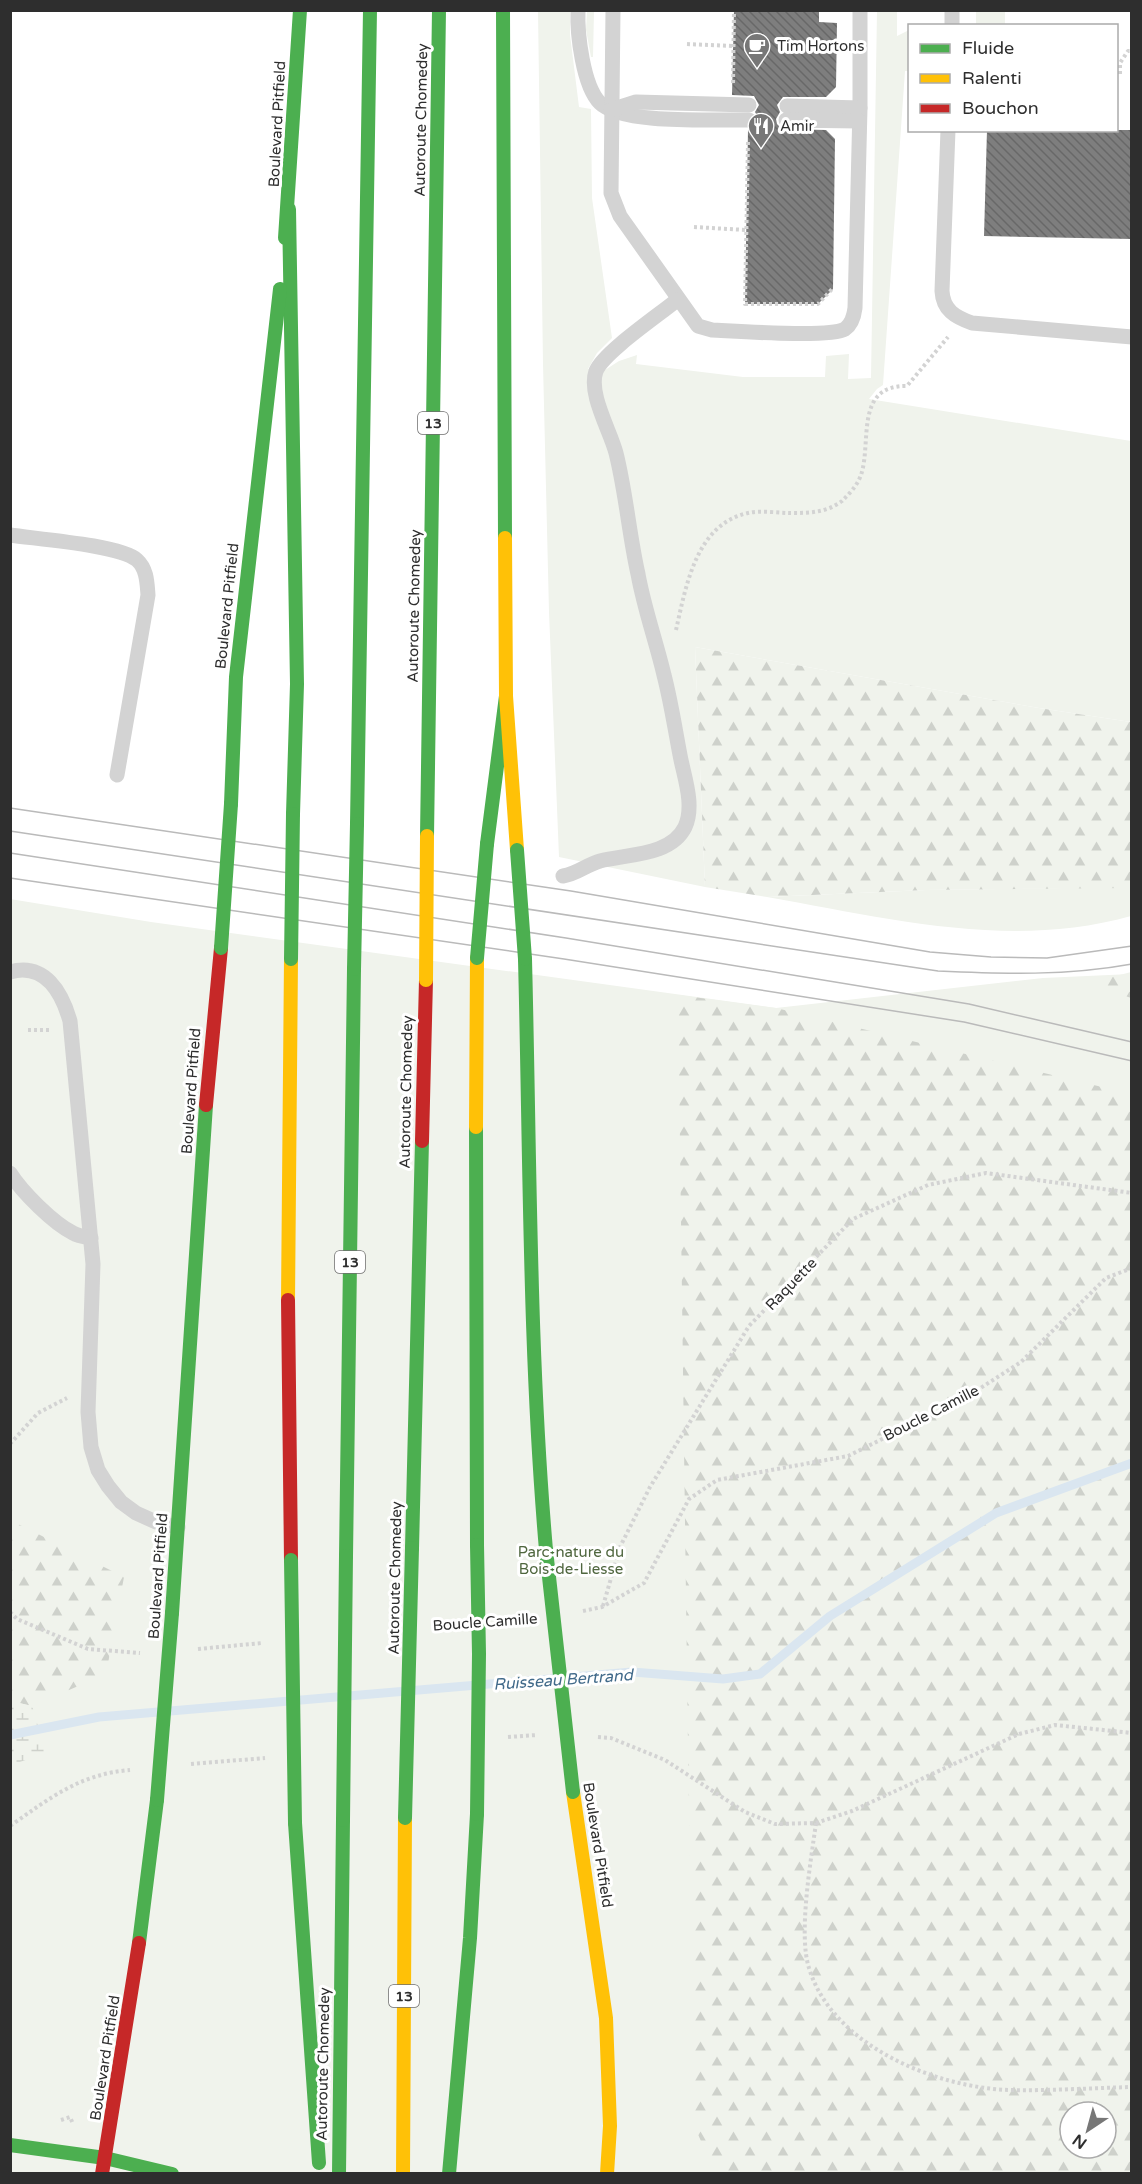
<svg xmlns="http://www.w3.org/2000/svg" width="1142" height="2184" viewBox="0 0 1142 2184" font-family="'Varela Round',sans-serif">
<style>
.green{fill:#f0f3ec;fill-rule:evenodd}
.forest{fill:url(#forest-firs);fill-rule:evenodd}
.wetland{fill:url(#wetland-marsh)}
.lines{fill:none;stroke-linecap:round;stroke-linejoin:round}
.stream{stroke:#dae6f0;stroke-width:9}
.building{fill:url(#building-back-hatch)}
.path{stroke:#d3d3d3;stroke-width:4;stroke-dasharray:3 3;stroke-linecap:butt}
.lane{stroke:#d3d3d3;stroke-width:15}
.fast{stroke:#4caf50;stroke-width:14}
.slow{stroke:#ffc107;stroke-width:14}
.jam{stroke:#c62828;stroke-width:14}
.tram{stroke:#bababa;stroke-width:1.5}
.fast-bridge{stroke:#4caf50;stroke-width:14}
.slow-bridge{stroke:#ffc107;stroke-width:14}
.labels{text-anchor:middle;stroke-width:6;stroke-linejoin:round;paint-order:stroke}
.shield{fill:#fff;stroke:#6d6d6d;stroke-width:1.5}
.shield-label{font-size:14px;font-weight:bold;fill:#2e2e2e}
.poi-label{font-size:15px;fill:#2e2e2e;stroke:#fff;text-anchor:start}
.street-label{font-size:15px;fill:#2e2e2e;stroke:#fff}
.park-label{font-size:15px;fill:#4f663e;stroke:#fff}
.water-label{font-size:16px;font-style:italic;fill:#416a8a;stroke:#fff}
</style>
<defs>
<pattern id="forest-firs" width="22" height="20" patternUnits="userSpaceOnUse" patternTransform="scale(1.5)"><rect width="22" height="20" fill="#f0f3ec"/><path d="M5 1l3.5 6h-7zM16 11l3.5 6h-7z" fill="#ced1cb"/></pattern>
<pattern id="wetland-marsh" width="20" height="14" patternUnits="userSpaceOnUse" patternTransform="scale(1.5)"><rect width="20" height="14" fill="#f0f3ec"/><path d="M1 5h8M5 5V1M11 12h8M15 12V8" fill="none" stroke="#ced1cb"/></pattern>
<pattern id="building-back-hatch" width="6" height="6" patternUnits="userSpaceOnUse" patternTransform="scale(1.5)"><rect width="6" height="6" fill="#7e7e7e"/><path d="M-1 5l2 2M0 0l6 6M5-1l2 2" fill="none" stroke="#686868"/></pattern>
</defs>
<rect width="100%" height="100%" fill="#fff"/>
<g class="green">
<path d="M 538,11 L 570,11 L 570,35 L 579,107 L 591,109 L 592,198 L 612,338 L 597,353 L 588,369 L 605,370 L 619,361 L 637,355 L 636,364 L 743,377 L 825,377 L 826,356 L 849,354 L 848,379 L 871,378 L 877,11 L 897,11 L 897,36 L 909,30 L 909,71 L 905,71 L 883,385 L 877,389 L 869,399 L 1131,441 L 1131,722 L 1039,708 L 695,647 L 705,887 L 559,857 L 549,612 L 543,364 Z"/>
<path d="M 587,11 L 594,11 L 593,57 L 591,57 L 586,30 Z"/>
<rect x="976" y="11" width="29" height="14"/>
<path d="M 1068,888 L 1131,888 L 1131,916 C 1011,950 886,918 767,897 L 926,890 Z"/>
<path d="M 10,899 L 151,922 L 776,1008 L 1043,978 L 1131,974 L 1131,2173 L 11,2173 ZM 1070,2112 L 1106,2112 L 1106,2148 L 1070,2148 Z"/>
</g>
<g class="forest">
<path d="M 695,647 L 1039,708 L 1131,722 L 1131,888 L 926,890 L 767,897 L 705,887 Z"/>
<path d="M 1131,972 L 1131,998 L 1090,983 Z"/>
<path d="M 678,995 L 776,1008 L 1131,1094 L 1131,2173 L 715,2173 L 693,2123 ZM 1070,2112 L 1106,2112 L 1106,2148 L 1070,2148 Z"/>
<path d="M 10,1520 L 124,1577 L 106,1674 L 32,1706 L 11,1701 Z"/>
</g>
<path class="wetland" d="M 10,1701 L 32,1706 L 46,1753 L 11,1765 Z"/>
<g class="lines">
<path class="stream" d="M 10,1735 L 99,1717 L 632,1672 L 723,1679 L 760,1674 L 830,1616 L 996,1513 L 1132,1463"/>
</g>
<g class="building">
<path d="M 734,10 L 819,10 L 819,22 L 837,23 L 836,87 L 826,97 L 783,97 L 777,105 L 780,112 L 776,119 L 777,124 L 782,129 L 826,130 L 835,139 L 833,289 L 818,304 L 745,304 L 748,130 L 754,128 L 758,124 L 759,119 L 755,112 L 759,105 L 754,96 L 732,95 Z"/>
<path d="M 987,130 L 1131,130 L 1131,239 L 984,236 Z"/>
</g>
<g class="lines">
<g class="path">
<path d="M 687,44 L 733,46"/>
<path d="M 1120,74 L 1120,63 L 1128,51 L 1132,51"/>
<path d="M 733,83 L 734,10"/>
<path d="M 748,142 L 745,304 L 818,304 L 833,288"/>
<path d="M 694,227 L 746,230"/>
<path d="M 676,630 C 686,586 696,524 748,513 C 761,510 777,513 790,513 C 809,513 826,513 842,501 C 849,494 857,486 861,475 C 872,442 854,385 907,386 L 948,337"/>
<path d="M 28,1030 L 49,1030"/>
<path d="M 10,1444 L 38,1413 L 67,1398"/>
<path d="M 603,1606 L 620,1547 L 650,1487 L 749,1326 L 853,1219 L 928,1185 L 986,1173 L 1132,1193"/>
<path d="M 583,1611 L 602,1607 L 644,1583 L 689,1499 L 717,1480 L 848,1456 L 965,1398 L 1021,1362 L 1106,1278 L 1132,1268"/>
<path d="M 10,1612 L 17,1619 L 88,1649 L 140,1653"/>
<path d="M 198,1649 L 262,1643"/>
<path d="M 508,1737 L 537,1735"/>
<path d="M 598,1737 L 611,1738 L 665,1760 L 745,1812 L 775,1824 L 816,1823 L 852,1811 L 1019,1734 L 1055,1725 L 1132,1733"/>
<path d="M 191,1764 L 265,1758"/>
<path d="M 816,1823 C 811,1860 798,1934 809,1968 C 832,2045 934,2087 1008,2090 C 1049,2091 1091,2088 1132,2087"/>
<path d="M 10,1826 C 50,1798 80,1774 130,1770"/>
<path d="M 61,2120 L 70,2117 L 73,2124"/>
</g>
<g class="lane">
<path d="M 578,10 C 577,34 583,86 600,103 C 622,125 716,119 749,120"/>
<path d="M 613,10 L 611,193 L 620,216 L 698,326 L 712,330 C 735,331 830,338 845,329 C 852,324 854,316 855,308 L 860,108 L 860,10"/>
<path d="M 952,26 L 952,10"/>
<path d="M 787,106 L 860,108"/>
<path d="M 611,110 L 636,102 L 749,105"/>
<path d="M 786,120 L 859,121"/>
<path d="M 948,130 L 942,291 C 943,310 955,317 972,323 L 1132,337"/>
<path d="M 10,535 C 37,539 120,545 137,560 C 147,569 147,583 148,595 L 117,775"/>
<path d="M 563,876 C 577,874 586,865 600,861 C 627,854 671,856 685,827 C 695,805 684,777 680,755 C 675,729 671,702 664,675 C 656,641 644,608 638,574 C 629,534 626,493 616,453 C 610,430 588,394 596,371 C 604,352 659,315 677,300"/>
<path d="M 10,972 C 45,962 62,993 70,1021 L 93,1264 L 88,1412 L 91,1447 L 98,1470 L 108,1486 L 121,1502 L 136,1513 L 156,1522 L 178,1527"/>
<path d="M 10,1173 C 22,1192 53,1223 73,1233 C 78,1236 85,1237 91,1238"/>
</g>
<g class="fast">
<path d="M 503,10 L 505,538"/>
<path d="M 289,209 L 297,684 L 293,814"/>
<path d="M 285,238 L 300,10"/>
<path d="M 231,804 L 236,677 L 280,289"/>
<path d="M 357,824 L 370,10"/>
<path d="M 427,836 L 439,10"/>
<path d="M 487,844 L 506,696"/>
<path d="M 525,959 C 530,1156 529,1353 546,1550"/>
<path d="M 476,1127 L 477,1545"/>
<path d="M 412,1548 L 422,1141"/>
<path d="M 346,1556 L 354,969"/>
<path d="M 172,1613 L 206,1105"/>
<path d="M 295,1823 L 319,2163"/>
<path d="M 139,1943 L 157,1800"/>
<path d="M 10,2145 L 105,2158 L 172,2174"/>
<path d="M 339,2174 L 343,1820"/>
<path d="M 449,2174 L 470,1938 L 477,1814"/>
</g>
<g class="slow">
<path d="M 505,538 L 506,696 L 517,850"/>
<path d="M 476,1127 L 477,958"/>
<path d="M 288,1300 L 291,959"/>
<path d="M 573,1792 L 606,2018 L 610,2126 L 607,2174"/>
<path d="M 403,2174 L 405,1818"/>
</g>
<g class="jam">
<path d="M 206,1105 L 221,948"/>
<path d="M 422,1141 L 426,980"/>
<path d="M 288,1300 L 291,1560"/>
<path d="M 102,2174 L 139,1943"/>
</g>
<g class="tram">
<path d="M 10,808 L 571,891 L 930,952 L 991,957 L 1047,958 L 1132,946"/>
<path d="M 10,831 L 938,971 C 1003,974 1067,976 1132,964"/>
<path d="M 10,853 L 566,938 L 969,1004 L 1132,1042"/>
<path d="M 10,878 L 564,959 L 964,1022 L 1132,1061"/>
</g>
<g class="fast-bridge">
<path d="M 517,850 L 525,959"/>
<path d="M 221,948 L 231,804"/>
<path d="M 477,958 L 487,844"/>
<path d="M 291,959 L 293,814"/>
<path d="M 354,969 L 357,824"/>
<path d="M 477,1545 L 479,1654 L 477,1814"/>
<path d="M 546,1550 L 573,1792"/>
<path d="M 291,1560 L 295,1823"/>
<path d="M 157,1800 L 172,1613"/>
<path d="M 405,1818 L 412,1548"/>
<path d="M 343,1820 L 346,1556"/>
</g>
<path class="slow-bridge" d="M 426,980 L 427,836"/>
</g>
<defs>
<g id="cafe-pin" transform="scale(1.35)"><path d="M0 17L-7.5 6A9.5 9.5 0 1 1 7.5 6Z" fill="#777" stroke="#fff"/><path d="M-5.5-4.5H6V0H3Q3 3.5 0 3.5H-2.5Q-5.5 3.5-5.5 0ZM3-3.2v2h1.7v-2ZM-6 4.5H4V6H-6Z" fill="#fff"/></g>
<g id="restaurant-pin" transform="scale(1.35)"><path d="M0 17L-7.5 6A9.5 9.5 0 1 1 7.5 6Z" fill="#777" stroke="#fff"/><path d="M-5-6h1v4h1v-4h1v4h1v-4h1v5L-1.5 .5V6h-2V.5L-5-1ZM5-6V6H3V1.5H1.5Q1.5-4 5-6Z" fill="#fff"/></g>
</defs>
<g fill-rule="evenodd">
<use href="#cafe-pin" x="757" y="46"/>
<use href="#restaurant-pin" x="761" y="126"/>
</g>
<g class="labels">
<g class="shield">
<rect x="418" y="412" width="30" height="22" rx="4.5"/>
<rect x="335" y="1251" width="30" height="22" rx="4.5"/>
<rect x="389" y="1985" width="30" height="22" rx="4.5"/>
</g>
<g class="shield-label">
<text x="433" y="428">13</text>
<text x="350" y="1267">13</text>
<text x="404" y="2001">13</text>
</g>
<g class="poi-label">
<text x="777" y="51">Tim Hortons</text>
<text x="780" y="131">Amir</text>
</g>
<g class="street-label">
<text transform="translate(421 120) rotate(-89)" y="5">Autoroute Chomedey</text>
<text transform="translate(277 124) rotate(-87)" y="5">Boulevard Pitfield</text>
<text transform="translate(227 606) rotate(-84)" y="5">Boulevard Pitfield</text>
<text transform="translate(414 606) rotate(-89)" y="5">Autoroute Chomedey</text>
<text transform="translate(191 1091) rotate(-86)" y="5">Boulevard Pitfield</text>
<text transform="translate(406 1092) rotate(-89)" y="5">Autoroute Chomedey</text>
<text transform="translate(791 1284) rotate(-46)" y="5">Raquette</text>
<text transform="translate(931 1413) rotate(-27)" y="5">Boucle Camille</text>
<text transform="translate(158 1576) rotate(-86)" y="5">Boulevard Pitfield</text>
<text transform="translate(395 1578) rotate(-89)" y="5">Autoroute Chomedey</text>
<text transform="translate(485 1622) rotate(-4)" y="5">Boucle Camille</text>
<text transform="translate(598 1845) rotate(81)" y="5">Boulevard Pitfield</text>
<text transform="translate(105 2058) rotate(-81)" y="5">Boulevard Pitfield</text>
<text transform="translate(323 2064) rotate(-89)" y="5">Autoroute Chomedey</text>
</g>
<g class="park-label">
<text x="571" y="1557">Parc-nature du<tspan x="571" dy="17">Bois-de-Liesse</tspan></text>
</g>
<g class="water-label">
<text transform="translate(563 1679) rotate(-4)" y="6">Ruisseau Bertrand</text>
</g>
</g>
<rect width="1142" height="2184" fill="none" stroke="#2e2e2e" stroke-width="24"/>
<rect x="908" y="24" width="210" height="108" fill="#ffffff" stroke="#ababab" stroke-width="1.5"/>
<rect x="920" y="44" width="30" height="9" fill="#4caf50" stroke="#ababab" stroke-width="1.5"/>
<text x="962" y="54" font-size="18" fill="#2e2e2e">Fluide</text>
<rect x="920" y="74" width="30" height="9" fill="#ffc107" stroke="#ababab" stroke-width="1.5"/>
<text x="962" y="84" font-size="18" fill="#2e2e2e">Ralenti</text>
<rect x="920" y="104" width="30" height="9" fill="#c62828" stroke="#ababab" stroke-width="1.5"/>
<text x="962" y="114" font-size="18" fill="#2e2e2e">Bouchon</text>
<g transform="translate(1088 2130) rotate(216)"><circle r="28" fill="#ffffff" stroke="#ababab" stroke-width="1.5"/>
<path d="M0-4.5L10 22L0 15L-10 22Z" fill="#777777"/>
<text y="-9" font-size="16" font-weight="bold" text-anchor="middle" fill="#2e2e2e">N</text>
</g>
</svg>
